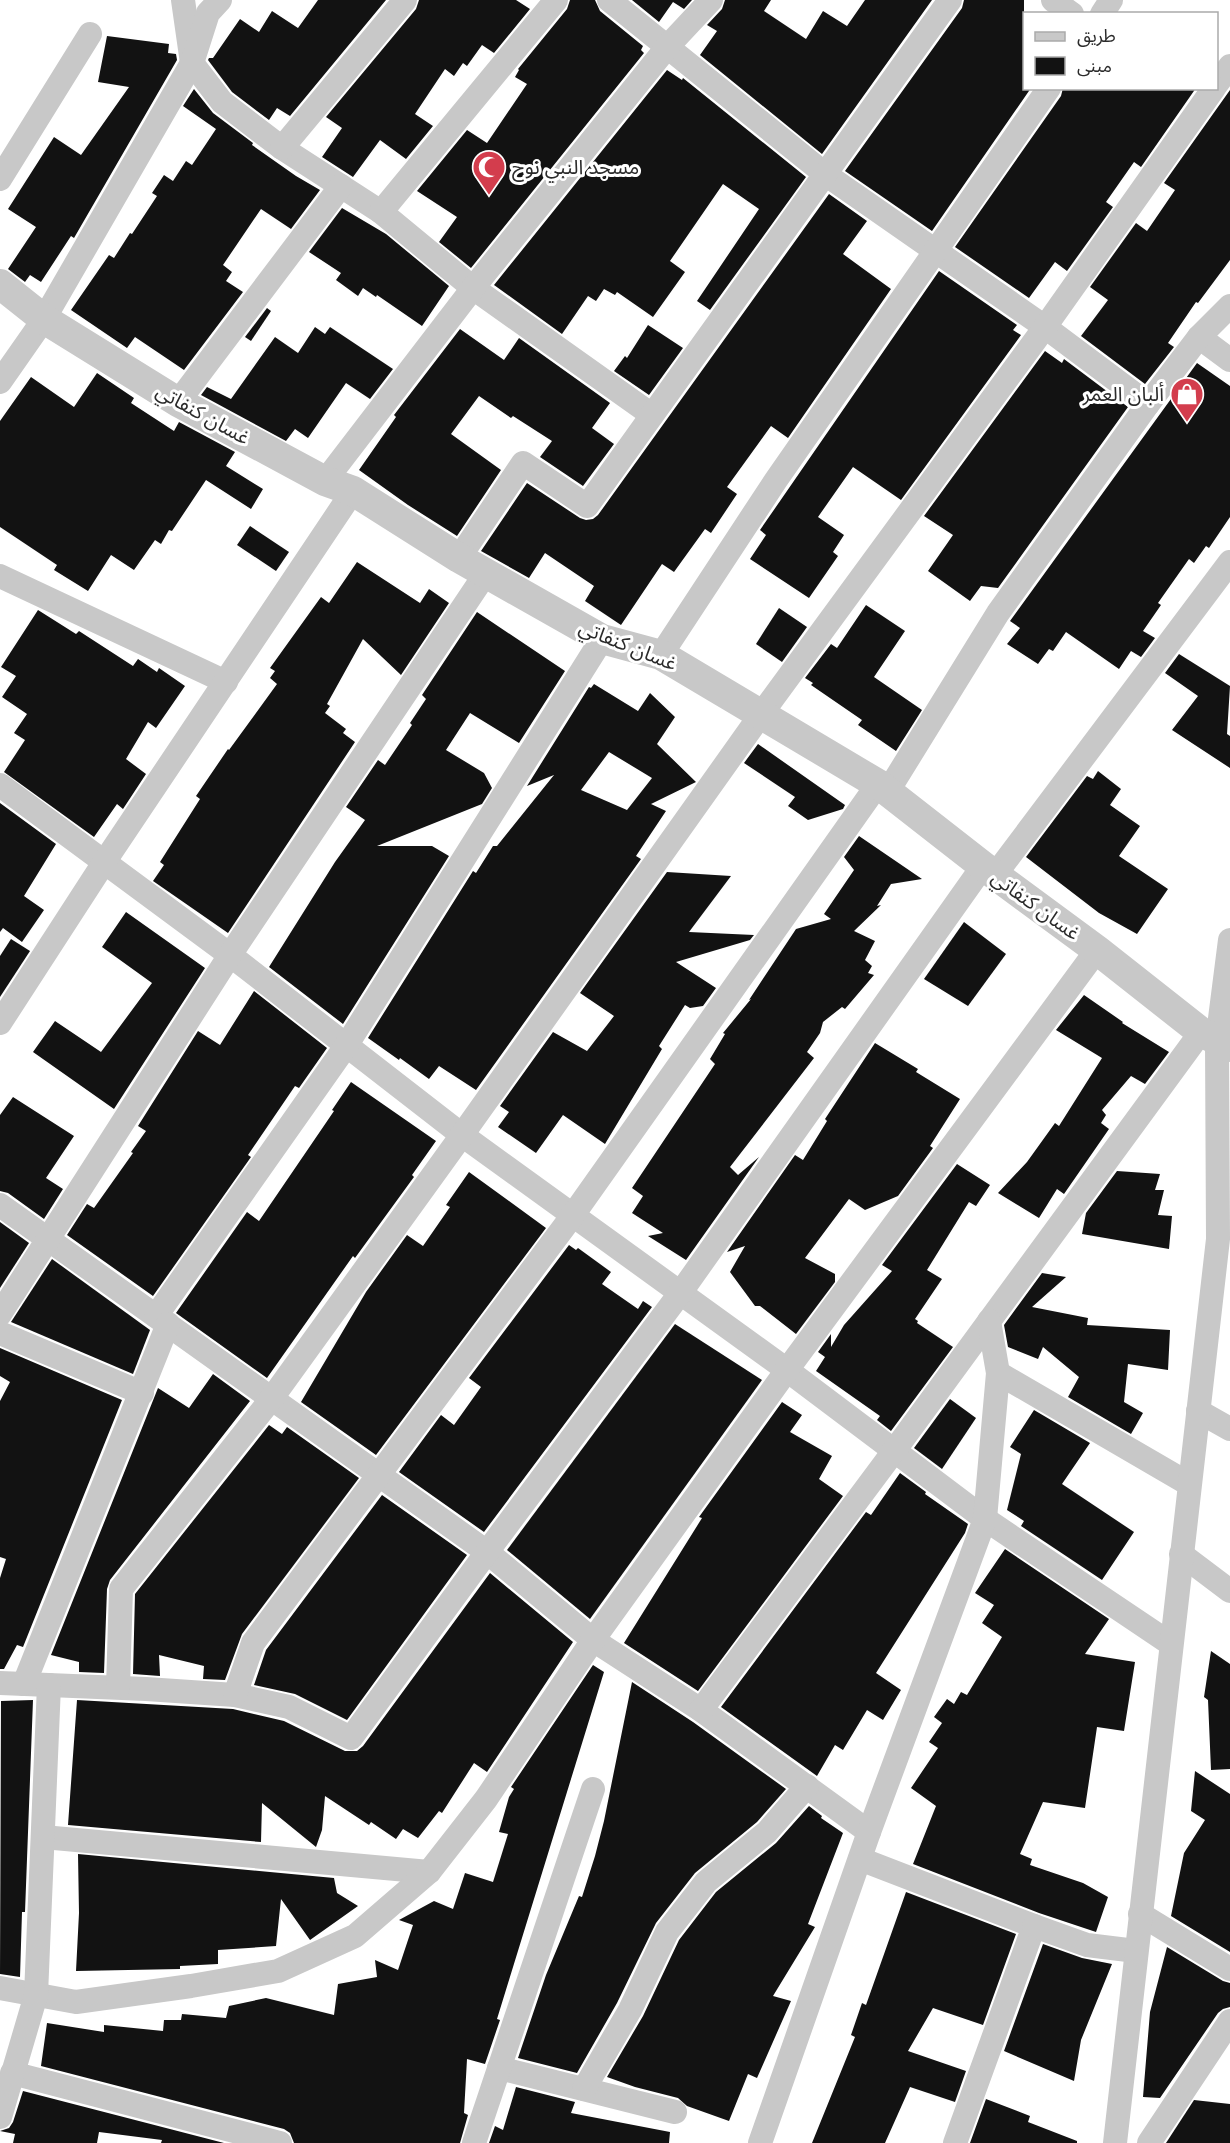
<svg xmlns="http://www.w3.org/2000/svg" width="1230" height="2143" viewBox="0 0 1230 2143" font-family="'Open Sans','Noto Sans Arabic',sans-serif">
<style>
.building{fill:#121212;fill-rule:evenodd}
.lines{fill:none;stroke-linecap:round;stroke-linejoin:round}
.minor{stroke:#c8c8c8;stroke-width:24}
.tertiary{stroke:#c8c8c8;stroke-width:30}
.labels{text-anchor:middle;stroke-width:6;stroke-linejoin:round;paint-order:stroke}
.poi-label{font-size:20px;fill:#2b2b2b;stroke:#fff;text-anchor:start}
.street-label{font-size:20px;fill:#2b2b2b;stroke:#fff}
</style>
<rect width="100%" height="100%" fill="#fff"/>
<g class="building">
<path d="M 318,0 L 386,0 L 290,116 L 277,108 L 269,120 L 232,92 L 208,60 L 209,58 L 213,58 L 240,19 L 259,32 L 272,11 L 298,28 Z"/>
<path d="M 419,0 L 516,0 L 530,9 L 494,53 L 482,45 L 467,66 L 463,63 L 454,76 L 445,69 L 415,114 L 433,126 L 406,159 L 380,140 L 353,177 L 322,157 L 342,128 L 326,117 L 416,9 Z"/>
<path d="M 570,0 L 595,0 L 600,11 L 643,46 L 641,50 L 644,53 L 471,268 L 439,242 L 457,217 L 417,191 L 467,130 L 487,143 L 527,84 L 515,77 L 519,70 L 518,69 L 567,9 Z"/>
<path d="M 632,0 L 692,0 L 684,9 L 673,2 L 659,22 Z"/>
<path d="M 725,0 L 771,0 L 764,11 L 806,39 L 823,11 L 847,26 L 865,0 L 932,0 L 822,154 L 700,55 L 717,31 L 707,25 L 722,9 Z"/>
<path d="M 964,0 L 1024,0 L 1024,88 L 1031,88 L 932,231 L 845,171 L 962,8 Z"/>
<path d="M 107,36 L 169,44 L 168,53 L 176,54 L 177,60 L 74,238 L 71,236 L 41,282 L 30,275 L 25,282 L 8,269 L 36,227 L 8,209 L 54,137 L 81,155 L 129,87 L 98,82 Z"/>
<path d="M 667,70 L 682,80 L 683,78 L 806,177 L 710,310 L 697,301 L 759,209 L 723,184 L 670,261 L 685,272 L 653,317 L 617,292 L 615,295 L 604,289 L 596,301 L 588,296 L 562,334 L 494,285 Z"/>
<path d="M 1063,88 L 1196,88 L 1141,167 L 1134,162 L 1106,202 L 1113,207 L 1067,271 L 1055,262 L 1029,298 L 955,247 L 1061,96 Z"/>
<path d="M 194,89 L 213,113 L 253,143 L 252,145 L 296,176 L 320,190 L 291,229 L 261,209 L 223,265 L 232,272 L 226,281 L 243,292 L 184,370 L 135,337 L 127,348 L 71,310 L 109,255 L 114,258 L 130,233 L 132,234 L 157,196 L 152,193 L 164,175 L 173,181 L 186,161 L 192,165 L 216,129 L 183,106 Z"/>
<path d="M 1230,90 L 1230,260 L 1198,303 L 1196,302 L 1168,343 L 1174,347 L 1145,384 L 1081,336 L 1108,300 L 1090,287 L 1136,223 L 1147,231 L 1175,190 L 1164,183 Z"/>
<path d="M 829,194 L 867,221 L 843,254 L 891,289 L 788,438 L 771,426 L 727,487 L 737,494 L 711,533 L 705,529 L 674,572 L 662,564 L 621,625 L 585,601 L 594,586 L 545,553 L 529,578 L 481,551 L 527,483 L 580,518 L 586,520 L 593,519 L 598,515 Z"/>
<path d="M 342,208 L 386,234 L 449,286 L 422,326 L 377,295 L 376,297 L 363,288 L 358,296 L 336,280 L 341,273 L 309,252 Z"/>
<path d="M 939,271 L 1017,325 L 1013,330 L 1021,335 L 901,500 L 853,467 L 818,517 L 844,535 L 833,552 L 838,556 L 809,598 L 750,559 L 766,535 L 760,530 Z"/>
<path d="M 267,308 L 271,311 L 251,341 L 245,337 Z"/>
<path d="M 648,325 L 683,348 L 649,395 L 614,371 L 625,356 L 627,358 Z"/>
<path d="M 315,327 L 325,334 L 330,327 L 393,369 L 370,399 L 346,383 L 308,438 L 295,429 L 286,441 L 201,395 L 207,387 L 231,399 L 275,337 L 298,353 Z"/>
<path d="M 460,329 L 504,360 L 519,338 L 610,403 L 592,428 L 614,444 L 583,486 L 540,457 L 552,441 L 513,416 L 511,418 L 479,396 L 451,434 L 501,470 L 457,536 L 408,505 L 359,470 L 396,417 L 394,415 Z"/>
<path d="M 1045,351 L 1062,363 L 1064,359 L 1128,407 L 998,588 L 981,586 L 970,601 L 928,571 L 953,535 L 924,516 Z"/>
<path d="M 1197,363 L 1230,386 L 1230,517 L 1209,548 L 1206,546 L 1194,563 L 1189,559 L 1158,603 L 1161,605 L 1143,631 L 1155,638 L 1141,657 L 1131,651 L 1119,669 L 1066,632 L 1053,651 L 1049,649 L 1038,664 L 1007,644 L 1020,628 L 1010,621 Z"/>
<path d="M 97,373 L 134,398 L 131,403 L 174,431 L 179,422 L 235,452 L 226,466 L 263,489 L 251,509 L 206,480 L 172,531 L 169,530 L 161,544 L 155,540 L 134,570 L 111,555 L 88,591 L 54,570 L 57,565 L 0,527 L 0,421 L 31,377 L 74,407 Z"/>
<path d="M 250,526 L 289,552 L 276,571 L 237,545 Z"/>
<path d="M 357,562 L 420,603 L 429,589 L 449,603 L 401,675 L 363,639 L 327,704 L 330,706 L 325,713 L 346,729 L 343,733 L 355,742 L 228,933 L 153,881 L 164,865 L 160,862 L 200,799 L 196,796 L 228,749 L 229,750 L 277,684 L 270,678 L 275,671 L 270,668 L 321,597 L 329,603 Z"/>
<path d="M 866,605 L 905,631 L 874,677 L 922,710 L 896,751 L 858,725 L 862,720 L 811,685 L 813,683 L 805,678 L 831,644 L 837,648 Z"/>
<path d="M 779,608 L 807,627 L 782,662 L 756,644 Z"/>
<path d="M 38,610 L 76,634 L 79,631 L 133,666 L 138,659 L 157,672 L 159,668 L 185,686 L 156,728 L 148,722 L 126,759 L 146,774 L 123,809 L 117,804 L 94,837 L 4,772 L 25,740 L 14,733 L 27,714 L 2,697 L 16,676 L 1,667 Z"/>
<path d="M 477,612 L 565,671 L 519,743 L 470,713 L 446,750 L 484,773 L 492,788 L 482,804 L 377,846 L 432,846 L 449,856 L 343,1024 L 269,967 L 335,862 L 365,820 L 346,807 L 378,760 L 385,765 L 412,725 L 410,723 L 426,699 L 422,695 Z"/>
<path d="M 1179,654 L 1230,686 L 1227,734 L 1230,736 L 1230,768 L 1172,730 L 1198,696 L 1165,673 Z"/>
<path d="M 594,684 L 638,711 L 650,693 L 675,717 L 657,744 L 696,782 L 651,804 L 666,811 L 636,856 L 641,859 L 476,1090 L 439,1066 L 429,1079 L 400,1058 L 399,1060 L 368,1038 L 473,871 L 476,873 L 493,846 L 497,846 L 554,775 L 527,786 L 589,687 L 591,688 ZM 609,752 L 652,778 L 627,810 L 581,790 Z"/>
<path d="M 758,744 L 845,805 L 843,809 L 808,820 L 788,806 L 795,797 L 744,763 Z"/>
<path d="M 1098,771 L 1121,789 L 1110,805 L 1140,826 L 1119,856 L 1168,889 L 1137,934 L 1099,913 L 1026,857 L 1087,776 L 1093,779 Z"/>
<path d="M 0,803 L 56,844 L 24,896 L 44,910 L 22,942 L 3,928 L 0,932 Z"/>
<path d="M 859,836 L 922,879 L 891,884 L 877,906 L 881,905 L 854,931 L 875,941 L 865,960 L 872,966 L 868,973 L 874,975 L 845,1009 L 842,1007 L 823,1022 L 820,1033 L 807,1052 L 814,1058 L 730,1167 L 738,1175 L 759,1157 L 686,1260 L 648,1236 L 663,1233 L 632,1213 L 643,1196 L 632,1188 L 715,1064 L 710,1059 L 725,1034 L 723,1033 L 751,999 L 749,1000 L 796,929 L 831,919 L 824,914 L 854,870 L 844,857 Z"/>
<path d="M 667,872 L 731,876 L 689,932 L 754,935 L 750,940 L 676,962 L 716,988 L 703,1006 L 690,1008 L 685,1005 L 659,1046 L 662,1049 L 605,1144 L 563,1115 L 536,1153 L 498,1127 L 509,1112 L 500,1106 L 553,1032 L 587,1051 L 614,1016 L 580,993 Z"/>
<path d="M 126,912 L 205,968 L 114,1109 L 33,1052 L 55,1021 L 101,1052 L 152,983 L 102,947 Z"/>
<path d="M 964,922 L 1006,954 L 968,1006 L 924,979 Z"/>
<path d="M 11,939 L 30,951 L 0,997 L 0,956 Z"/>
<path d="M 254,991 L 327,1048 L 299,1088 L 295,1086 L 248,1155 L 251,1157 L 153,1296 L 67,1235 L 87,1204 L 94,1208 L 133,1153 L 131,1152 L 146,1131 L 138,1126 L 198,1031 L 220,1045 Z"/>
<path d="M 1084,995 L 1123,1022 L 1122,1023 L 1169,1052 L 1145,1084 L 1131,1076 L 1102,1110 L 1106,1115 L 1101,1123 L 1109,1129 L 1064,1194 L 1057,1189 L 1039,1218 L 998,1193 L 1027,1162 L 1055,1123 L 1059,1126 L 1102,1058 L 1056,1030 Z"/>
<path d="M 875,1043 L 918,1069 L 916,1072 L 960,1099 L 930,1146 L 933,1148 L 898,1196 L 865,1210 L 849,1199 L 805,1258 L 835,1274 L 835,1282 L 796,1334 L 760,1306 L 755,1306 L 730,1272 L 745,1246 L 727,1252 L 795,1155 L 803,1160 L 827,1121 L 825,1119 Z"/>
<path d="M 351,1082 L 436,1141 L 412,1175 L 414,1177 L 411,1181 L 355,1258 L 353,1256 L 267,1378 L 176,1313 L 247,1212 L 259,1221 L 334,1111 L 332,1110 Z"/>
<path d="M 13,1097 L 74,1136 L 46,1178 L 63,1189 L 44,1219 L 8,1193 L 0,1191 L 0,1115 Z"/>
<path d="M 957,1164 L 990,1185 L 976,1206 L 969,1202 L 927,1270 L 942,1279 L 915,1319 L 918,1321 L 917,1323 L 953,1347 L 891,1431 L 877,1420 L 880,1416 L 816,1371 L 825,1357 L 818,1352 L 831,1334 L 831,1347 L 844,1325 L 892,1271 L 882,1265 Z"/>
<path d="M 1117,1171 L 1160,1174 L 1155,1190 L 1164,1190 L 1158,1215 L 1172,1216 L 1169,1249 L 1082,1234 L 1086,1213 Z"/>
<path d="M 469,1172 L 546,1228 L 376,1455 L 301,1402 L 366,1292 L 407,1235 L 423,1246 L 450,1207 L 446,1205 Z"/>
<path d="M 0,1222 L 29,1243 L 0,1288 Z"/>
<path d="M 569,1245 L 576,1250 L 578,1248 L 611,1272 L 602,1284 L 638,1309 L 643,1301 L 652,1307 L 484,1532 L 399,1472 L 441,1415 L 454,1425 L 481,1387 L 469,1378 Z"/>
<path d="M 52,1259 L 150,1330 L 133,1374 L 11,1322 Z"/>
<path d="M 1042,1273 L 1066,1277 L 1032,1307 L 1088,1318 L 1087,1325 L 1170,1330 L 1168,1370 L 1128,1364 L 1124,1402 L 1143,1413 L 1131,1434 L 1068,1397 L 1079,1377 L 1043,1347 L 1038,1359 L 1008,1347 L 1004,1325 Z"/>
<path d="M 675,1324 L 762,1380 L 590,1619 L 507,1550 Z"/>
<path d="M 0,1348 L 122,1400 L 23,1647 L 17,1645 L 4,1669 L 0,1669 L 0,1578 L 6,1559 L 0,1557 L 0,1401 L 10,1382 L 0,1376 Z"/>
<path d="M 213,1374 L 250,1401 L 110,1580 L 107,1589 L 104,1673 L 79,1672 L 79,1662 L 51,1655 L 158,1388 L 189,1408 Z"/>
<path d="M 950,1399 L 976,1418 L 942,1469 L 914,1448 Z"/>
<path d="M 782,1402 L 802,1415 L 790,1432 L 832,1456 L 819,1479 L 843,1496 L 698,1691 L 624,1643 L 702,1518 L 699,1517 Z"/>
<path d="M 1034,1410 L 1090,1443 L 1062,1484 L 1134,1532 L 1102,1580 L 1021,1526 L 1024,1521 L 1007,1510 L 1021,1454 L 1010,1447 Z"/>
<path d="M 269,1425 L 282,1434 L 287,1427 L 359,1478 L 242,1634 L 225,1680 L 203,1679 L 204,1666 L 159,1655 L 160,1676 L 133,1674 L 135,1594 Z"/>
<path d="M 900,1473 L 926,1492 L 925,1494 L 968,1524 L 965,1533 L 876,1673 L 901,1690 L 883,1720 L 867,1710 L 843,1750 L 835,1745 L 817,1776 L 721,1707 L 866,1512 L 871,1515 Z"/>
<path d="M 382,1495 L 467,1555 L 347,1720 L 295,1694 L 254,1685 L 266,1650 Z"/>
<path d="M 1005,1549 L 1109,1619 L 1085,1654 L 1135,1662 L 1124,1731 L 1097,1727 L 1085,1808 L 1043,1802 L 1020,1854 L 1032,1859 L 1030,1865 L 1083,1883 L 1108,1897 L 1096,1932 L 1039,1913 L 913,1864 L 936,1806 L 911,1788 L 938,1748 L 929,1742 L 942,1723 L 934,1717 L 947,1699 L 954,1704 L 961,1692 L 967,1695 L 1002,1637 L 982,1623 L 994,1605 L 975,1593 Z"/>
<path d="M 490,1573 L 573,1642 L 487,1772 L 474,1763 L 442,1813 L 439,1811 L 418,1838 L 403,1829 L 396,1839 L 371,1822 L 369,1825 L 325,1796 L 322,1830 L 316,1847 L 262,1803 L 261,1842 L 68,1825 L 77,1700 L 233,1709 L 284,1721 L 345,1751 L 357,1751 L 363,1746 Z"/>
<path d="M 1211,1651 L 1230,1664 L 1230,1769 L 1211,1770 L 1208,1700 L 1204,1697 Z"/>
<path d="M 593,1665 L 604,1672 L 497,2019 L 500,2020 L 485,2064 L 467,2059 L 464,2113 L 468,2115 L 460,2143 L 294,2143 L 290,2133 L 284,2129 L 41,2066 L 47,2023 L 104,2032 L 104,2025 L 163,2031 L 164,2020 L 181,2020 L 182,2014 L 226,2018 L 229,2006 L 266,1998 L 334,2015 L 338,1984 L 377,1977 L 375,1960 L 398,1970 L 413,1925 L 399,1920 L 434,1901 L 453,1909 L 465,1873 L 493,1882 L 508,1834 L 499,1832 L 509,1797 L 514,1789 L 511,1787 Z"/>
<path d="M 632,1682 L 693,1722 L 786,1789 L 757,1822 L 695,1873 L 656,1923 L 617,2003 L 577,2073 L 518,2058 L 546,1975 L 579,1896 L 582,1897 L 595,1856 L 604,1821 Z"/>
<path d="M 33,1700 L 25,1912 L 22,1912 L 20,1977 L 0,1974 L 1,1701 Z"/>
<path d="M 1195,1771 L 1230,1794 L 1230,1952 L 1171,1916 L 1184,1853 L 1205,1820 L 1191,1811 Z"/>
<path d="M 809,1806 L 822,1816 L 821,1818 L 843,1833 L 808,1924 L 815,1927 L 773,1996 L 791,2001 L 757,2078 L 748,2074 L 729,2121 L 687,2106 L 678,2098 L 635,2087 L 607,2077 L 643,2016 L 679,1940 L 716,1892 L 776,1843 Z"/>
<path d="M 78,1854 L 334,1878 L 337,1893 L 358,1906 L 310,1940 L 281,1899 L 276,1946 L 218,1950 L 218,1964 L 180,1966 L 180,1969 L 76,1971 L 79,1913 Z"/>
<path d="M 906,1892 L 1016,1934 L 983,2025 L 933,2008 L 908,2051 L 966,2071 L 955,2102 L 910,2087 L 885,2143 L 812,2143 L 855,2037 L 851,2035 L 862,2003 L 866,2005 Z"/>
<path d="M 1043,1944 L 1082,1958 L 1112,1964 L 1081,2040 L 1074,2081 L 1004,2051 Z"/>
<path d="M 1167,1947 L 1223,1981 L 1230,1983 L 1230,2007 L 1223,2009 L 1218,2013 L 1160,2098 L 1143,2097 L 1150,2012 Z"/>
<path d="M 516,2087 L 575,2102 L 571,2113 L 670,2132 L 669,2143 L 489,2143 L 495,2126 L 503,2130 Z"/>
<path d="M 23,2091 L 224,2143 L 161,2143 L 162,2140 L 99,2132 L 97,2143 L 13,2143 L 15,2134 L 0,2131 L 9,2128 L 13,2122 Z"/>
<path d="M 986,2099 L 1030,2116 L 1028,2122 L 1077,2141 L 1077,2143 L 970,2143 Z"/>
<path d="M 1194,2100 L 1230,2104 L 1230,2143 L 1166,2143 Z"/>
</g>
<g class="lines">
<g class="minor">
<path d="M 183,0 L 192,63 L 222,102 L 282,148 L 381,212 L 473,288 L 652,415"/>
<path d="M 609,0 L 825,174 L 1045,327 L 1148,404"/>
<path d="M 1053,0 L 1072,14"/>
<path d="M 1102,14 L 1111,0"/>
<path d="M 1216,85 L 1230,66"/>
<path d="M 282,148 L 405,0"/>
<path d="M 0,179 L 90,34"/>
<path d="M 381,212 L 556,0"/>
<path d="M 1199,337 L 1230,360"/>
<path d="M 0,382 L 44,319 L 192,63 L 208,13 L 220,0"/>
<path d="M 178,402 L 341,186"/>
<path d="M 325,481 L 473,288 L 668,46 L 711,0"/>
<path d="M 459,558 L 523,463 L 587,506 L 950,0"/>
<path d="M 0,576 L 226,682"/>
<path d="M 661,655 L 776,480 L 1049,88"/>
<path d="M 0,785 L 230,955 L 462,1135 L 787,1370 L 985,1519 L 1171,1644"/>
<path d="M 888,791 L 998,613 L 1148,404 L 1199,337 L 1230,306"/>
<path d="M 995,875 L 1230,562"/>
<path d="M 0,1023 L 105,861 L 353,491"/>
<path d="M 0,1205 L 487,1552 L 593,1640 L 701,1710 L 869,1832"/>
<path d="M 0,1314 L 230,955 L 486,573"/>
<path d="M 156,1316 L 346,1046 L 602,639"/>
<path d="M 0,1333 L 142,1393"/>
<path d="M 998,1373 L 1189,1484"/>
<path d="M 1198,1411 L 1230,1429"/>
<path d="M 1181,1554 L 1230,1591"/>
<path d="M 0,1683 L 146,1689 L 235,1695 L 289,1707 L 351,1738 L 487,1552 L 681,1292 L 983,866"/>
<path d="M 24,1684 L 168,1324"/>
<path d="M 118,1687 L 121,1589 L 272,1398 L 462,1135 L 762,713 L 1045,327 L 1214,88"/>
<path d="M 235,1695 L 253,1643 L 573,1215 L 878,784"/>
<path d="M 701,1710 L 894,1451 L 1201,1032"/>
<path d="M 43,1837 L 429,1872"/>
<path d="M 860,1859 L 1034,1926 L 955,2143"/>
<path d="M 1140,1914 L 1230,1969"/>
<path d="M 1034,1926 L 1087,1945 L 1136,1951"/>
<path d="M 0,1988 L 76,2002 L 191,1986 L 278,1971 L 355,1936 L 429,1872 L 486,1799 L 593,1640 L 787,1370 L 1097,950"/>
<path d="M 499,2068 L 675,2112"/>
<path d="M 12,2073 L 280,2143"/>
<path d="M 584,2089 L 630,2010 L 667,1932 L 706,1882 L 767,1832 L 807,1786"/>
<path d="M 0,2117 L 36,1995 L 49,1685"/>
<path d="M 474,2143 L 593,1789"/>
<path d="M 760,2143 L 869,1832 L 985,1519 L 998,1373 L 989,1321"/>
<path d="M 1115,2143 L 1218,1239 L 1217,1042 L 1230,940"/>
<path d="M 1149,2143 L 1230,2021"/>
</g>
<path class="tertiary" d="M 0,284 L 44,319 L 178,402 L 325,481 L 353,491 L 459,558 L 602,639 L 661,655 L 878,784 L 983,866 L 1097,950 L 1201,1032 L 1230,1047"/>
</g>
<defs>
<g id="mosque-pin" transform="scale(1.725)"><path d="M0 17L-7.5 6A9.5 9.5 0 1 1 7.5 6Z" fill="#d33d4d" stroke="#fff"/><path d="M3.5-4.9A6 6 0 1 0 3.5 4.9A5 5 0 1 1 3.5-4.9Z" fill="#fff"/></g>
<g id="shop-pin" transform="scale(1.725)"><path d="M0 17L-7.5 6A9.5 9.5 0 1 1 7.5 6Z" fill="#d33d4d" stroke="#fff"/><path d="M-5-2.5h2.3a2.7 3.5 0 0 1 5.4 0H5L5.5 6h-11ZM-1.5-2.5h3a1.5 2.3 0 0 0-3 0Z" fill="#fff"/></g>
</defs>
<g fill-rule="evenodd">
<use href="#mosque-pin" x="489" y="167"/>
<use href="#shop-pin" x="1187" y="394"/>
</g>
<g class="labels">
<g class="poi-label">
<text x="512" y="174">مسجد النبي نوح</text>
<text x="1164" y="401" text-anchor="end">ألبان العمر</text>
</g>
<g class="street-label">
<text transform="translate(203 414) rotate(29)" y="7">غسان كنفاتي</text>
<text transform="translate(628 645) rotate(22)" y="7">غسان كنفاتي</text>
<text transform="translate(1036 905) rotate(36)" y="7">غسان كنفاتي</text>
</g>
</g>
<rect x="1023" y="12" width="195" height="78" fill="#ffffff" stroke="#aaaaaa" stroke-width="1.5"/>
<rect x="1035" y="32" width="30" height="9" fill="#c8c8c8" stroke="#aaaaaa" stroke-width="1.5"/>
<text x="1077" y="42" font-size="18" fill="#2b2b2b">طريق</text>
<rect x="1035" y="57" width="30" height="18" fill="#121212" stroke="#aaaaaa" stroke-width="1.5"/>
<text x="1077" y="72" font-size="18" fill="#2b2b2b">مبنى</text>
</svg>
